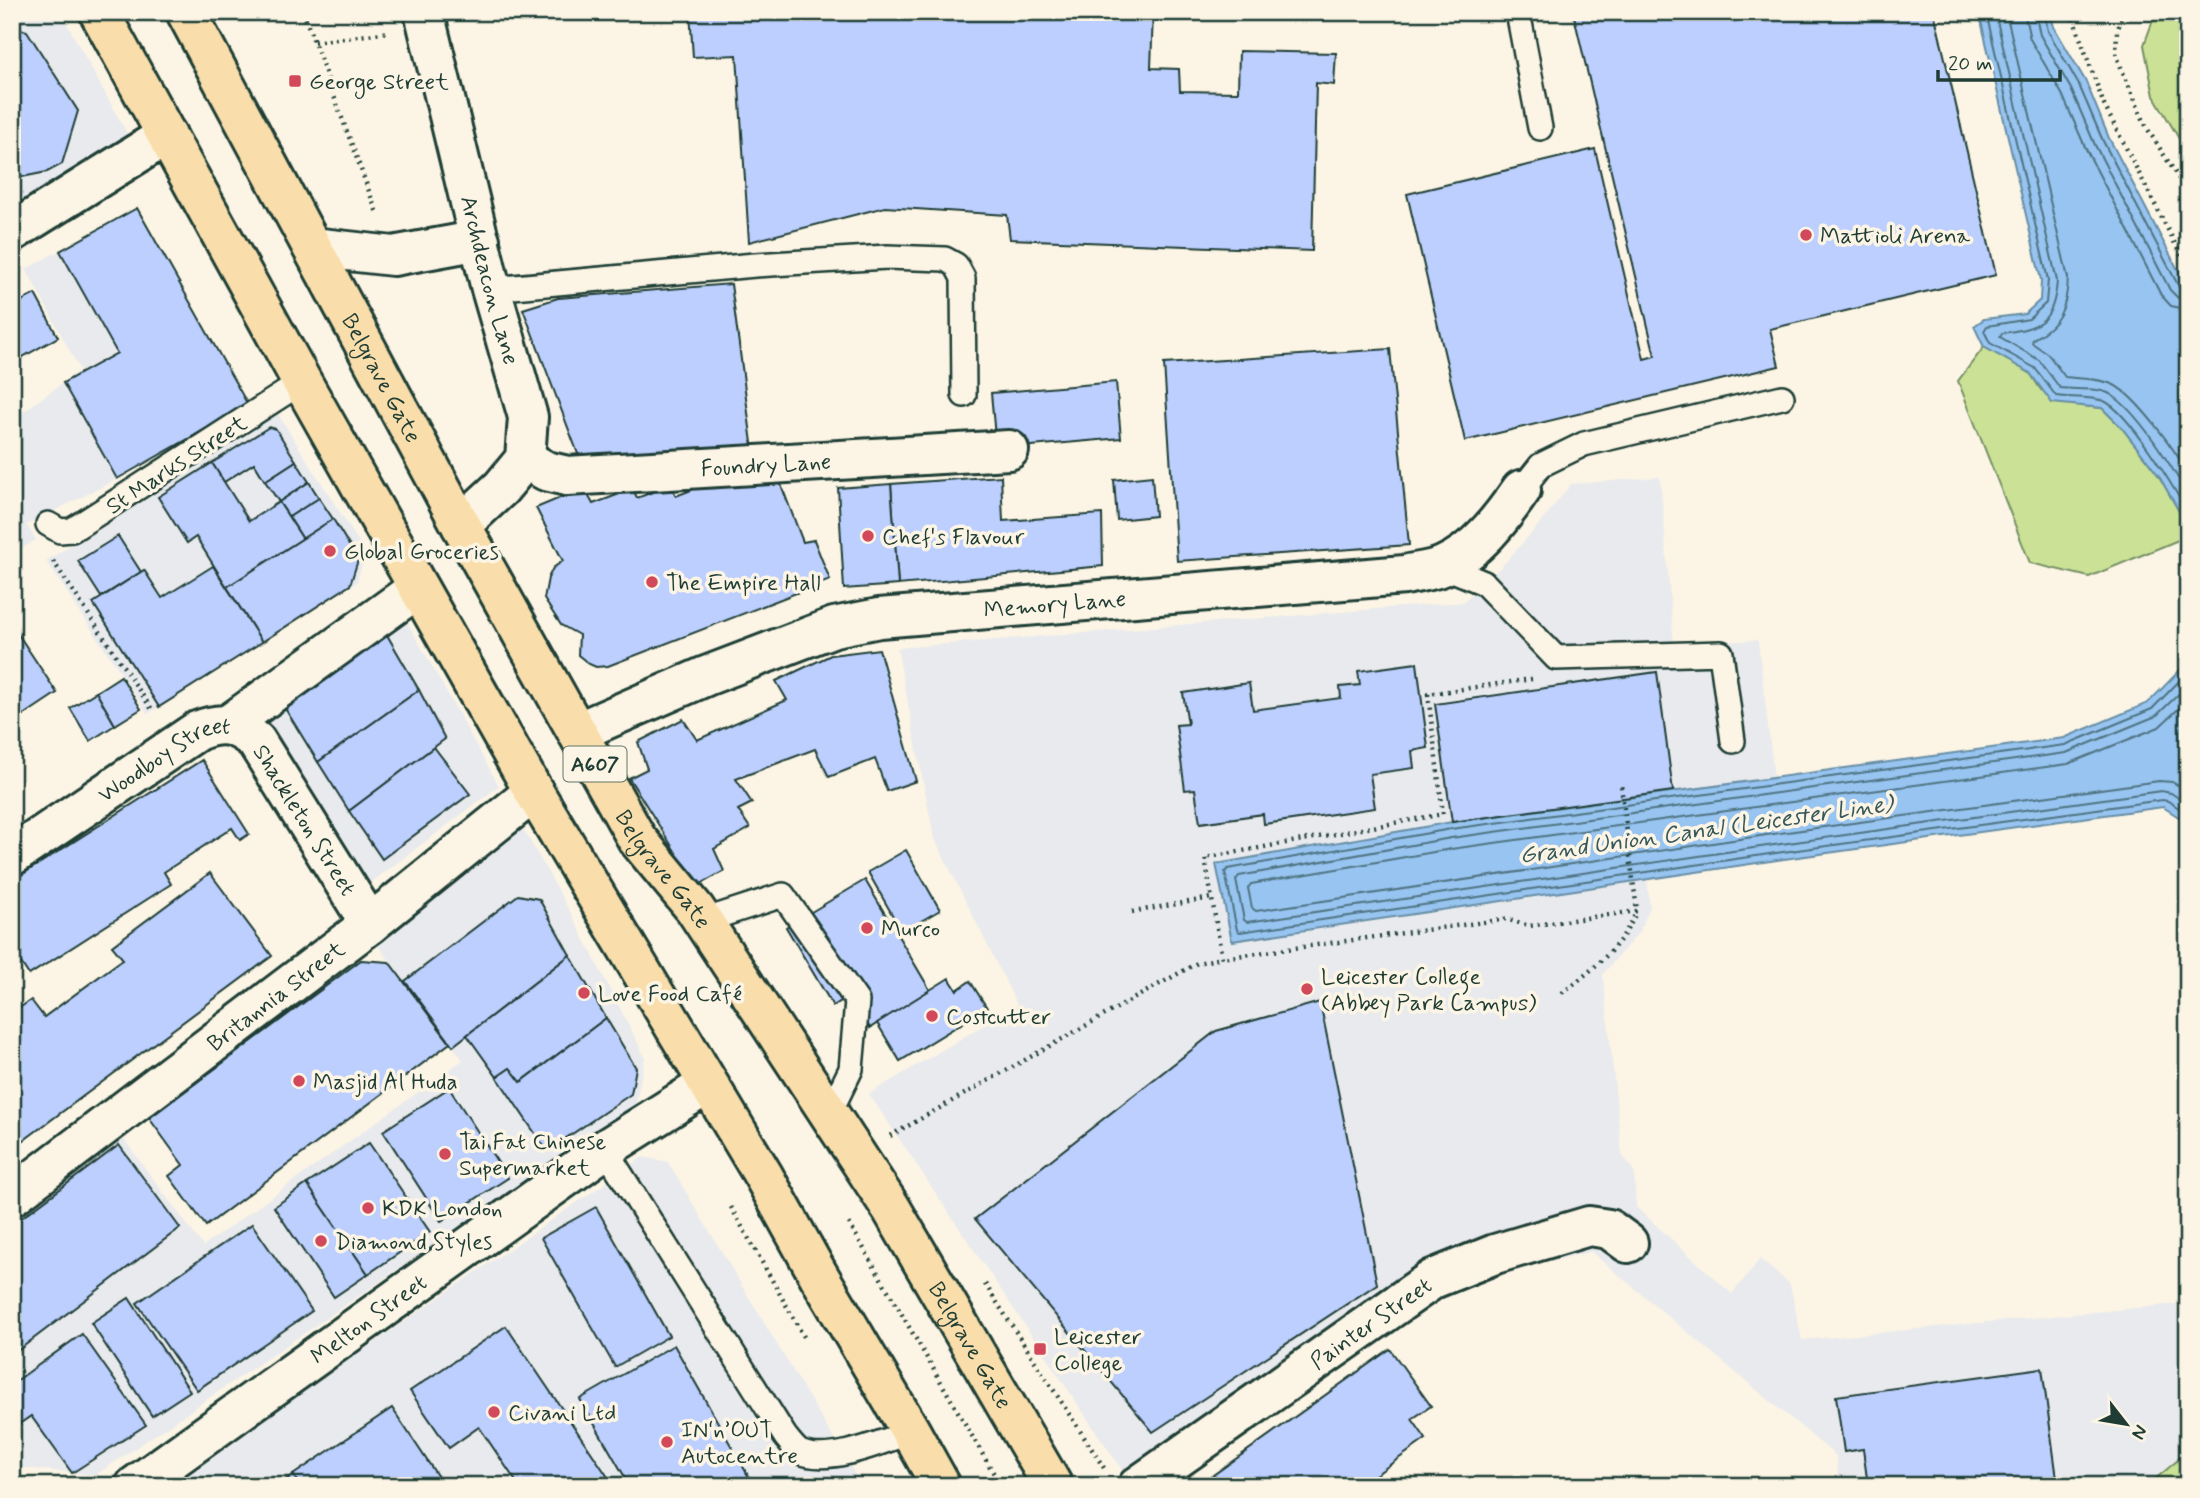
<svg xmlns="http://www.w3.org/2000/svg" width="2200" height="1498" viewBox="0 0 2200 1498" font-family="Mynerve,sans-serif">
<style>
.built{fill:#e9eaed}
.green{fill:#cae196;stroke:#748f65;stroke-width:2}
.water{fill:#97c4f1;stroke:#678ea5;stroke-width:2}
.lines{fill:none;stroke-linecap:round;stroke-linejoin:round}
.shore{stroke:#4f7380;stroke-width:2}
.building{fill:#bdcfff;stroke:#1f3d34;stroke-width:2}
.service-casing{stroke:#1f3d34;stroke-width:28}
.minor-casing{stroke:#1f3d34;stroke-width:44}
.primary-casing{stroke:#1f3d34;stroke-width:44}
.path{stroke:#1f3d34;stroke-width:4.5;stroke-dasharray:2 5;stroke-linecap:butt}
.service{stroke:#fcf5e5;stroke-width:23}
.minor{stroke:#fcf5e5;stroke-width:38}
.primary{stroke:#f9deab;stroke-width:38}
.poi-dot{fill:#d1495b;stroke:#fcf5e5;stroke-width:2.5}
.labels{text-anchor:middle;stroke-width:7;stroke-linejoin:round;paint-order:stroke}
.shield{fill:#fcf5e5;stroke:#617469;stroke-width:2}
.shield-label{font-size:21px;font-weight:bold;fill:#1f3d34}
.poi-label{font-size:23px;fill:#1f3d34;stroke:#fcf5e5;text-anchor:start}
.street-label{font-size:23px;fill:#1f3d34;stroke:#fcf5e5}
.water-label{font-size:24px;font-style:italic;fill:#37585a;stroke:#fcf5e5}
</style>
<rect width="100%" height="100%" fill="#fcf5e5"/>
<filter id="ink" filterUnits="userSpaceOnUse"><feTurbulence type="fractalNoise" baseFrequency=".0143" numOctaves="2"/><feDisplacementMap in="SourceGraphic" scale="14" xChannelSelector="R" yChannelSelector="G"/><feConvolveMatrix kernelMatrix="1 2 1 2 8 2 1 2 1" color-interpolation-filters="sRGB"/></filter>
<g filter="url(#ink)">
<g class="built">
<path d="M 12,12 L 58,12 L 65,20 L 129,137 L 12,210 Z"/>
<path d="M 137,208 L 248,405 L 117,479 L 27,525 L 36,540 L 12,554 L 12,420 L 80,370 L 26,269 Z"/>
<path d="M 278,414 L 365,552 L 357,582 L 148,714 L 46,561 Z"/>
<path d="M 1660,477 L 1674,644 L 1758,640 L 1774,777 L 1638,796 L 1650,907 L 1639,932 L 1603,974 L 1622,1155 L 1634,1171 L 1636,1207 L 1732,1294 L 1760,1259 L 1790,1284 L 1802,1340 L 2177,1304 L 2188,1396 L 2188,1486 L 1839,1486 L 1836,1456 L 1591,1252 L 1493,1273 L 1460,1243 L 1126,1476 L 869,1094 L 1017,1005 L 934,837 L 897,648 L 1463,602 L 1502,566 L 1537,527 L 1571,484 Z"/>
<path d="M 399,607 L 499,786 L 368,885 L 251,699 Z"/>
<path d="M 520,823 L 572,915 L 645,1057 L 635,1108 L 96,1475 L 12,1467 L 12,1209 L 117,1130 L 203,1246 L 463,1060 L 374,940 Z"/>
<path d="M 643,1157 L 668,1162 L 862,1486 L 171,1486 L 174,1480 Z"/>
</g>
<g class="green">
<path d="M 2156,12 L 2188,12 L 2188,154 L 2154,96 L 2144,45 Z"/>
<path d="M 1984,347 L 2030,373 L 2041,390 L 2083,406 L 2102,408 L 2122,428 L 2159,476 L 2188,527 L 2188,536 L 2089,577 L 2030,563 L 1958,381 Z"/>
<path d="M 2188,1438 L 2188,1486 L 2147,1486 L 2178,1460 Z"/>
</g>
<g class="water">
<path d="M 1979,12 L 2050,12 L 2054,27 L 2086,82 L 2109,138 L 2188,289 L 2188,527 L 2159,476 L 2122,428 L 2102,408 L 2052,403 L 2030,373 L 1984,347 L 1974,326 L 1984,319 L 2025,314 L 2040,300 L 2041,280 Z"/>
<path d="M 2188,662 L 2188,823 L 2163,807 L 1784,859 L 1232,941 L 1216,864 L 1452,822 L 2064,738 L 2148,703 Z"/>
</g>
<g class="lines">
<g class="shore">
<path d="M 1986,12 L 2048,280 L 2046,303 L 2029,319 L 1987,326 L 1984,331 L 1990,343 L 2035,368 L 2056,396 C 2070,398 2090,396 2104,401 C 2129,412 2174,488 2188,513"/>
<path d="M 1995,12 L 2057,281 C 2054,322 2040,328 2002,333 L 2000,337 L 2039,360 L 2060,388 C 2075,390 2097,387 2110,394 C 2137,410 2172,467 2188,495"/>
<path d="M 2006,12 L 2068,278 C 2067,307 2060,325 2033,339 L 2032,343 L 2048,354 L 2065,377 C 2080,379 2100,378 2114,385 C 2137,397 2175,450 2188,473"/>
<path d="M 2024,12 L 2030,39 L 2062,94 L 2086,149 L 2161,295 L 2171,306 L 2188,310"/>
<path d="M 2035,12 L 2040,35 L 2071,89 L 2095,145 L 2170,290 L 2178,298 L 2188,299"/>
<path d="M 2044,12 L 2048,31 L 2079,85 L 2103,141 L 2179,287 L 2188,291"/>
<path d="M 2188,672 L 2152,709 L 2065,745 L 1451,829 L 1228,869 L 1225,872 L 1237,930 L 1240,932 L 1783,852 L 2162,800 L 2168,801 L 2188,814"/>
<path d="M 2188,685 L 2156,716 L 2066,753 L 1451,838 L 1239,876 L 1236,880 L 1244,920 L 1247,922 L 1781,844 L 2161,791 L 2171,793 L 2188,804"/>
<path d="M 2188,700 L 2159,727 L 2068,764 L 1451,849 L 1251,884 L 1248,888 L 1252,908 L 1256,911 L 1780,833 L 2159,781 L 2172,782 L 2188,791"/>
</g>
</g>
<g class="building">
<path d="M 690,12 L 1153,12 L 1151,68 L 1179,69 L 1180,91 L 1238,92 L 1239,51 L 1336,53 L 1334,85 L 1316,83 L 1312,251 L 1010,239 L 1007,215 L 885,207 L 749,242 L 737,55 L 693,57 Z"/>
<path d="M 1573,12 L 1934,12 L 1996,275 L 1770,329 L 1779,366 L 1465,441 L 1407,194 L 1595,149 L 1644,359 L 1655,356 Z"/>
<path d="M 12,26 L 27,31 L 78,111 L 62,164 L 47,172 L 12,179 Z"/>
<path d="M 137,208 L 248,405 L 117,479 L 63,383 L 117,353 L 60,251 Z"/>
<path d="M 731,284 L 754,458 L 583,467 L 523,309 L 558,298 Z"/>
<path d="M 35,294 L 58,337 L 12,363 L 12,306 Z"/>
<path d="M 1390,349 L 1409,545 L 1177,561 L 1164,364 Z"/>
<path d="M 1116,382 L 1121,438 L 1020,447 L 995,437 L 991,393 Z"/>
<path d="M 269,427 L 276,429 L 296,461 L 265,481 L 254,463 L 224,482 L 212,463 Z"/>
<path d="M 296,461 L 309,482 L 279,502 L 265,481 Z"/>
<path d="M 212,463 L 249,521 L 279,502 L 303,539 L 227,587 L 196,537 L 187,543 L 158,497 Z"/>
<path d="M 1001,476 L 1003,521 L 1102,514 L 1103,566 L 898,585 L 891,484 Z"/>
<path d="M 1152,476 L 1155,516 L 1117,520 L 1114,480 Z"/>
<path d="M 720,479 L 780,482 L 803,542 L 814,540 L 830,580 L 608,666 L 596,667 L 589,664 L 578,655 L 579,635 L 561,625 L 544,599 L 548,578 L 553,568 L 563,561 L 536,508 L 584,488 L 593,504 L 633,489 L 637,498 L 671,485 L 676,496 Z"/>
<path d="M 309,482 L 319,498 L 289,517 L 279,502 Z"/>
<path d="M 891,484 L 898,585 L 844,589 L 838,488 Z"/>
<path d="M 319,498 L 333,519 L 303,539 L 289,517 Z"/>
<path d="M 333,519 L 358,560 L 350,585 L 262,642 L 227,587 Z"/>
<path d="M 118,536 L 141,572 L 101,597 L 78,561 Z"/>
<path d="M 213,566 L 262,642 L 159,707 L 93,603 L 144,570 L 162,598 Z"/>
<path d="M 12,625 L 57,693 L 12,723 Z"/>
<path d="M 383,628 L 419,690 L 318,762 L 278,697 Z"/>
<path d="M 879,649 L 916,781 L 887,791 L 875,759 L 829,777 L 815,749 L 736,779 L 752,803 L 738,810 L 750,828 L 714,849 L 724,871 L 697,886 L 629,778 L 647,769 L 638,742 L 683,719 L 697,740 L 787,700 L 776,681 L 831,655 Z"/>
<path d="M 1417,663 L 1428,748 L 1412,751 L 1414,768 L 1370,774 L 1375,808 L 1264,824 L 1263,814 L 1200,823 L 1195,789 L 1185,790 L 1176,725 L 1188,724 L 1183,693 L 1249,683 L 1253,710 L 1341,698 L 1340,687 L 1360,685 L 1358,671 Z"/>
<path d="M 1657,672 L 1673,791 L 1452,822 L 1435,704 Z"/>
<path d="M 121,676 L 141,709 L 115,725 L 96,692 Z"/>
<path d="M 419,690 L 445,739 L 349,811 L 318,762 Z"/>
<path d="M 96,692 L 115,725 L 90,741 L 70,708 Z"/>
<path d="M 434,747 L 470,794 L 382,859 L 349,811 Z"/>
<path d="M 202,760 L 249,834 L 240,840 L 232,828 L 164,872 L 171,884 L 29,975 L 12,949 L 12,881 Z"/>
<path d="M 906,850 L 940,910 L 902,932 L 868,872 Z"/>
<path d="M 210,873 L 272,956 L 12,1149 L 12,1013 L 31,1000 L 44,1017 L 123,959 L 112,946 Z"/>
<path d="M 865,880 L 930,990 L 870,1028 L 851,995 L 833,1006 L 786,927 Z"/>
<path d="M 518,895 L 539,899 L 570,955 L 453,1046 L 405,981 Z"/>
<path d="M 570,955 L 606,1018 L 521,1082 L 510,1068 L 497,1077 L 467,1035 Z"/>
<path d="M 361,960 L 389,962 L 450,1043 L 206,1226 L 169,1176 L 183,1165 L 149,1118 Z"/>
<path d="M 949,978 L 957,990 L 970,981 L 987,1008 L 900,1061 L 877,1023 Z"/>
<path d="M 1320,1002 L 1377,1284 L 1153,1432 L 975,1219 L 1216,1031 Z"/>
<path d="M 606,1018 L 636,1068 L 631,1094 L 547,1151 L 497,1077 L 510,1068 L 521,1082 Z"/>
<path d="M 449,1088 L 508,1178 L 441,1221 L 383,1131 Z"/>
<path d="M 369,1143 L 430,1232 L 368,1274 L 307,1184 Z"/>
<path d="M 119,1145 L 180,1228 L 12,1355 L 12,1225 Z"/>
<path d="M 307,1184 L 368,1274 L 334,1297 L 274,1207 Z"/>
<path d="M 596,1207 L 669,1336 L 615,1367 L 541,1238 Z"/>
<path d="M 252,1224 L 312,1311 L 197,1390 L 137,1303 Z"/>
<path d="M 129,1298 L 190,1391 L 152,1416 L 91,1323 Z"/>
<path d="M 506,1326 L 614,1486 L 519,1486 L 479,1427 L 449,1448 L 410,1391 Z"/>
<path d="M 82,1334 L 146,1425 L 72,1473 L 31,1416 L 12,1429 L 12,1384 Z"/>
<path d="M 674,1345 L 754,1486 L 630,1486 L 580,1399 Z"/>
<path d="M 1390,1349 L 1431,1406 L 1412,1419 L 1426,1439 L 1360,1486 L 1203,1486 L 1202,1483 Z"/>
<path d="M 2042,1368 L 2058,1486 L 1868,1486 L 1863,1449 L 1844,1452 L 1836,1396 Z"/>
<path d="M 392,1408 L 444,1486 L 300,1486 L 293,1475 Z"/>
<path d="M 293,1475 L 300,1486 L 276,1486 Z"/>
</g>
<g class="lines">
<g class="service-casing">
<g id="service">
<path d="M 1518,12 L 1540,128"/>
<path d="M 491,289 L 755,265 L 887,257 L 945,259 L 956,265 L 963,278 L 964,395"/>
<path d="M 1521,490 L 1541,465 L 1584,444 L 1782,397"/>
<path d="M 48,524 L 60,531 L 72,530 L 302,382"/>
<path d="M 1443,566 L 1484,583 L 1556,658 L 1721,653 L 1733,741"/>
<path d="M 703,921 L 783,895 L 857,1001 L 851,1069 L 829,1114"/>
<path d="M 605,1149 L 785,1436 C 789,1441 795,1449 800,1452 C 830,1465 883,1441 911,1432"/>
</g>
</g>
<g class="minor-casing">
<g id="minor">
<path id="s1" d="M 424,12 L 491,289 L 528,417 L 525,459 L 501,488 L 461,525"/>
<path d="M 12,232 L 167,135"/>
<path d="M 312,247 L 393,256 L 480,240"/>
<path id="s2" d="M 525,459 L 546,471 L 567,476 L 1009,450"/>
<path d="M 228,725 L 418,588"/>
<path id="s3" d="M 577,732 L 706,676 L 834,627 L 879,618 L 1405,575 C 1417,572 1431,571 1443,566 C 1476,552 1501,519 1521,490"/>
<path id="s4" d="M 12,856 L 197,731 C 223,721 235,724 256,741 L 370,924"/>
<path id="s5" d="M 12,1196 L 370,924 L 534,792"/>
<path id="s6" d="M 135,1486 L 605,1149 L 708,1084"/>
<path id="s7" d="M 1138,1486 L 1433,1279 L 1495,1254 L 1589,1226 L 1609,1229 L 1628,1243"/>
</g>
</g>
<g class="primary-casing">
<g id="primary">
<path d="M 99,12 L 302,382 L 534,792 L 763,1175 L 819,1276 L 911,1432 L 941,1486"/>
<path id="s8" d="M 186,12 L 461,525 L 637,839 L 695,909 L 891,1208 L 1053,1486"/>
</g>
</g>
<g class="path">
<path d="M 303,12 L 377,213"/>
<path d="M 1290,12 C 1320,14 1381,23 1409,12"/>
<path d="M 2071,12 L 2104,105 L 2188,269"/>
<path d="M 2124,12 L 2117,31 L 2116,53 L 2122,70 L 2147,128 L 2188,193"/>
<path d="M 314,42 L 390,32"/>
<path d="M 53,561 L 153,711"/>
<path d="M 1532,679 L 1428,694 L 1443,814 L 1205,858 L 1222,958 L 1506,919 L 1529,926 L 1637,911 L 1621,785"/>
<path d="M 1132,912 L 1211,898"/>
<path d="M 1562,993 C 1591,971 1622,947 1636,912"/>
<path d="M 890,1136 L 1197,963 L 1222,958"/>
<path d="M 731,1207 L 804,1337"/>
<path d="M 849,1223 L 1001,1486"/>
<path d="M 985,1284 L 1104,1468"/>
</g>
<use href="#service" class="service"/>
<use href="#minor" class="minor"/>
<use href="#primary" class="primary"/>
</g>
</g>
<g class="poi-dot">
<rect x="288" y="74" width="14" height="14" rx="3.5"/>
<circle cx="1806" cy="235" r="7"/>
<circle cx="868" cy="536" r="7"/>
<circle cx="330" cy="551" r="7"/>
<circle cx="652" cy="582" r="7"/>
<circle cx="867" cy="928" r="7"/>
<circle cx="1307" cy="989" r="7"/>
<circle cx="584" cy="993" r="7"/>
<circle cx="932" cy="1016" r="7"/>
<circle cx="299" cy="1081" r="7"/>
<circle cx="445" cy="1154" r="7"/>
<circle cx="368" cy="1208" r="7"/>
<circle cx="321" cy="1241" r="7"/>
<rect x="1033" y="1342" width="14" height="14" rx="3.5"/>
<circle cx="494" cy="1412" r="7"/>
<circle cx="667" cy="1442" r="7"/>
</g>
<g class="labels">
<rect class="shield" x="563.5" y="746.5" width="63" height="35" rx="5"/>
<g class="shield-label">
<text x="595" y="771">A607</text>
</g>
<g class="poi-label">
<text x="309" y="89">George Street</text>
<text x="1820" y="243">Mattioli Arena</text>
<text x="882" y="544">Chef's Flavour</text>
<text x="344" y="559">Global Groceries</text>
<text x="666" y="590">The Empire Hall</text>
<text x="881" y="936">Murco</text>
<text x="1321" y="984">Leicester College<tspan x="1321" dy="26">(Abbey Park Campus)</tspan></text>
<text x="598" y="1001">Love Food Café</text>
<text x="946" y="1024">Costcutter</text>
<text x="313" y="1089">Masjid Al Huda</text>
<text x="459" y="1149">Tai Fat Chinese<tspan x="459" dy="26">Supermarket</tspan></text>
<text x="382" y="1216">KDK London</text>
<text x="335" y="1249">Diamond Styles</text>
<text x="1054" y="1344">Leicester<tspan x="1054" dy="26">College</tspan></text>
<text x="508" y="1420">Civani Ltd</text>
<text x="681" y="1437">IN‘n’OUT<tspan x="681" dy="26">Autocentre</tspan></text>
</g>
<g class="street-label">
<text dy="8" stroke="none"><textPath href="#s1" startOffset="276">Archdeacon Lane</textPath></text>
<text dy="8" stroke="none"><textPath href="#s8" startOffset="415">Belgrave Gate</textPath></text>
<text transform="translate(176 464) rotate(-33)" y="8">St Marks Street</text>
<text dy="8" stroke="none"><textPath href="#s2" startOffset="245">Foundry Lane</textPath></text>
<text dy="8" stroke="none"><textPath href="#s3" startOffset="500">Memory Lane</textPath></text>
<text dy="8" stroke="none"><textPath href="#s4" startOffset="182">Woodboy Street</textPath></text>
<text dy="8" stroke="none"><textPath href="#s4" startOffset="380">Shackleton Street</textPath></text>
<text dy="8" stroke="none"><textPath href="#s8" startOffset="982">Belgrave Gate</textPath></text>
<text dy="8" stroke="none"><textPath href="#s5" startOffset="331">Britannia Street</textPath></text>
<text dy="8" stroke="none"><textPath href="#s6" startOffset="287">Melton Street</textPath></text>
<text dy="8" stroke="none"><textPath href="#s7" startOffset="284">Painter Street</textPath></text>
<text dy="8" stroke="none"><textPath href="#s8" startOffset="1549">Belgrave Gate</textPath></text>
</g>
<g class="water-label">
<text transform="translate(1706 829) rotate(-8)" y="8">Grand Union Canal (Leicester Line)</text>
</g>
</g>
<rect width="2200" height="1498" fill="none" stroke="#fcf5e5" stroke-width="42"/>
<rect x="21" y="21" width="2158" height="1456" fill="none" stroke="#1f3d34" stroke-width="2.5" filter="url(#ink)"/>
<g transform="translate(2126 1424) rotate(121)" stroke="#fcf5e5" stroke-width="5" paint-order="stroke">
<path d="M0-5L12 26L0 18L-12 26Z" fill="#1f3d34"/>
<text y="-10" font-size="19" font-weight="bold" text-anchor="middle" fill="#1f3d34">N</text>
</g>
<path d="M1938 70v10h122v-10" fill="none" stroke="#1f3d34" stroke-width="3.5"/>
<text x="1948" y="70" font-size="21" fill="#1f3d34" stroke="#fcf5e5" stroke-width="5" paint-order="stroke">20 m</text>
</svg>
